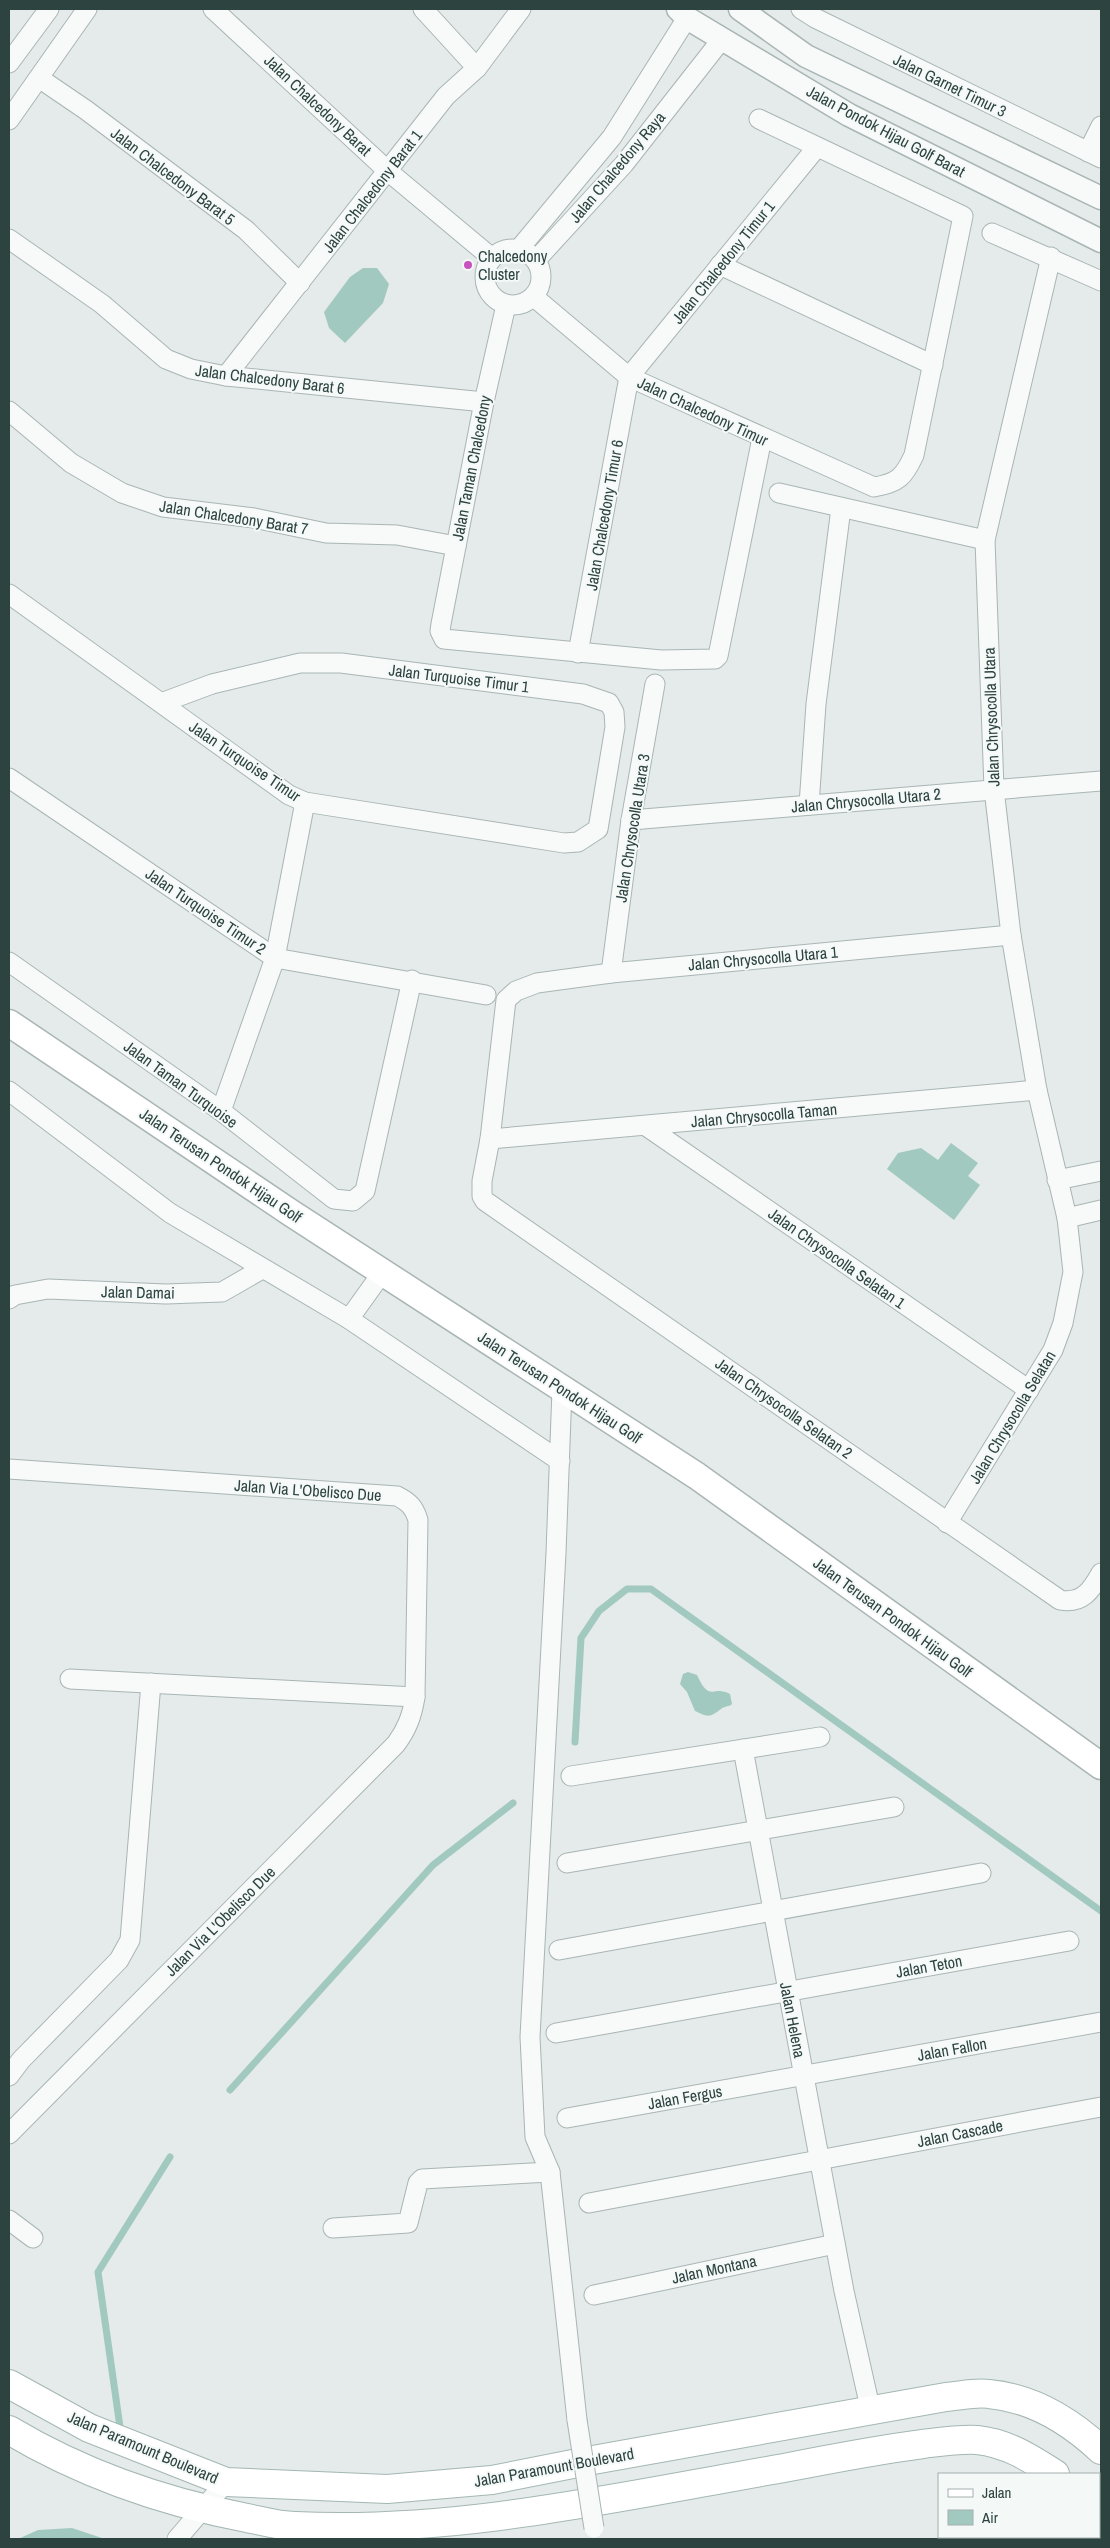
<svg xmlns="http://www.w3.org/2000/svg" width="1110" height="2548" viewBox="0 0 1110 2548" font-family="'Archivo Narrow',sans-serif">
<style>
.water{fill:#a2c9bf}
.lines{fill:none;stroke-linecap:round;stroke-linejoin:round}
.stream{stroke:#a2c9bf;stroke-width:7}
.minor-casing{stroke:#a9b5b4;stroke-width:21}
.tertiary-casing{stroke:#a9b5b4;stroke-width:25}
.secondary-casing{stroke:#a9b5b4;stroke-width:29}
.primary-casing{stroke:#a4b7b3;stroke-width:30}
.minor{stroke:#f7faf9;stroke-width:19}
.tertiary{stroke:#f7faf9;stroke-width:22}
.secondary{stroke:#fff;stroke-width:26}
.primary{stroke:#fff;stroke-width:28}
.minor-bridge-casing{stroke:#a9b5b4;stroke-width:21;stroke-linecap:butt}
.minor-bridge{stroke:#f7faf9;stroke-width:19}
.poi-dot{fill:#c852bf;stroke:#f4f9f8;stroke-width:2}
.labels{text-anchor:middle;stroke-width:4;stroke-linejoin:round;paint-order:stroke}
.street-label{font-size:16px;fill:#2d4340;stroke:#f4f9f8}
.poi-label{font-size:16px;fill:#2d4340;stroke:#f4f9f8;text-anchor:start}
</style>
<rect width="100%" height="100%" fill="#e4ebea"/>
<g class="water">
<path d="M 363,268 L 377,268 L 389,284 L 383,303 L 345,343 L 329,328 L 324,312 L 350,277 Z"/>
<path d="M 951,1143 L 978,1163 L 968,1176 L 980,1185 L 954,1220 L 887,1169 L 898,1153 L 921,1148 L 938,1160 Z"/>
<path d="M 688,1672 L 697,1675 C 710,1704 713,1684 730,1694 L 732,1704 C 729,1707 724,1706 721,1709 C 710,1717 709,1718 695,1711 L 687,1692 L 680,1684 L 683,1674 Z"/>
<path d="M 72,2528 L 105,2539 L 18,2539 L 38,2530 Z"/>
</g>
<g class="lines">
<g class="stream">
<path d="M 575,1742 L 581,1638 L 599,1611 L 627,1589 L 651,1589 L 1101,1911"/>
<path d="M 230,2090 L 433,1865 L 513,1803"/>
<path d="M 120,2427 L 98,2272 L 170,2157"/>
</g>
<g class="minor-casing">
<g id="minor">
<path d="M 213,9 L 389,172 L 492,258"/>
<path d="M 423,9 L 477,68"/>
<path d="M 801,9 L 815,18 L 1101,158"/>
<path d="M 9,63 L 49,9"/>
<path d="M 39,78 L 86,110 L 246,230 L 300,283"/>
<path d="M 9,120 L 87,9"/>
<path d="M 1088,152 L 1101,126"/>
<path d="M 992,233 L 1101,281"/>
<path d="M 9,239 L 102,304 L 166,359 L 191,369 L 226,376 L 484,402"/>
<circle cx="513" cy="277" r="28"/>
<path d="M 519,249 L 612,137 L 687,18"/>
<path d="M 536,260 L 624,164 L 722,39"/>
<path d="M 720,265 L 933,365"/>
<path d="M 534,297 L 629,377 L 874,487 C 898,483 904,477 914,455 L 963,216 L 759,119"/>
<path d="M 506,305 L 484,402 L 441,624 L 440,631 L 444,639 L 661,660 L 715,659 L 718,656 L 762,438"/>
<path d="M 226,376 L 446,96 L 477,68 L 521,9"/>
<path d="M 9,411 L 71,463 L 122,493 L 163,507 L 254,518 L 326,533 L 397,535 L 456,546"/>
<path d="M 779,493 L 985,540"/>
<path d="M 9,594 L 289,795 L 305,802 L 564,843 L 578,842 L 598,829 L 615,727 L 614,712 L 609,703 L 583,694 L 341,663 L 300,663 L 212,684 L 161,703"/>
<path d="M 578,653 L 629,377 L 817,147"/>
<path d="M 9,778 L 275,958 L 486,995"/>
<path d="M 809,805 L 816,704 L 841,508"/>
<path d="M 631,820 L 1101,781"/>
<path d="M 1011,935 L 611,973 L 537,983 L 516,991 L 506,1000 L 490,1139 L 482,1181 L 482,1196 L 485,1201 L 1060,1600 C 1082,1604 1091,1591 1101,1573"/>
<path d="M 9,962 L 221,1111 L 334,1199 L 353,1201 L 365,1191 L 412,980"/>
<path d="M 611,973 L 631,820 L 655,684"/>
<path d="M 9,1091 L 170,1213 L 349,1319 L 560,1461"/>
<path d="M 221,1111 L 275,958 L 305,802"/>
<path d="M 646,1126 L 1029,1390"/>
<path d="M 490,1139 L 1037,1090"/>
<path d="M 1057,1180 L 1101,1171"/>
<path d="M 1067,1218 L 1101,1210"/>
<path d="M 9,1299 L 15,1295 L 48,1289 L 166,1294 L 222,1292 L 262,1269"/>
<path d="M 349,1319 L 382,1273"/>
<path d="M 562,1389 L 556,1553 L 530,2037 L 535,2137 L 550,2172 L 577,2420"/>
<path d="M 9,1469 L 397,1496 C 409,1502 414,1507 418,1520 L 415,1697 C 412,1716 407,1729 396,1744 L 9,2134"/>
<path d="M 947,1523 L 1053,1350 L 1063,1323 L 1073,1272 L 1067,1218 L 1037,1090 L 1011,935 L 994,789 L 985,540 L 1051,257"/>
<path d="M 70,1679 L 415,1697"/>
<path d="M 743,1749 L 844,2291 L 871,2412"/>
<path d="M 571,1776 L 820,1737"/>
<path d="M 567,1863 L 894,1807"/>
<path d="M 559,1950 L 981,1873"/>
<path d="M 556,2033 L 1069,1941"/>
<path d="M 9,2076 L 21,2060 L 119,1960 L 130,1940 L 151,1683"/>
<path d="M 567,2118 L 1101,2022"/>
<path d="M 589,2203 L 1101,2107"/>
<path d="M 9,2220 L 33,2238"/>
<path d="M 333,2228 L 408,2223 L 418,2183 L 422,2179 L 550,2172"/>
<path d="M 594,2295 L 835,2244"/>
<path d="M 177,2539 L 226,2482"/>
</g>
</g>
<g class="tertiary-casing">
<g id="tertiary">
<path d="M 678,9 L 687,18 L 849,115 L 1101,241"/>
<path d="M 740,9 L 806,56 L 1101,198"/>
</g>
</g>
<g class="secondary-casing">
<path id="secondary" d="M 9,1023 L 291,1213 L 697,1476 L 1101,1766"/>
</g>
<g class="primary-casing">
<g id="primary">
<path d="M 9,2384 L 89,2428 L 226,2482 L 387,2489 L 492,2480 L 593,2460 L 946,2397 C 960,2396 975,2392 989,2394 C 1033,2398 1070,2421 1101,2450"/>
<path d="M 9,2430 C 81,2473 164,2502 247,2518 C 262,2521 279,2526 295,2526 C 459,2534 622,2496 784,2468 C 830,2459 876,2450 923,2444 C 940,2442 959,2439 977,2440 C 1007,2443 1030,2458 1055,2474"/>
<path d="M 1091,2537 L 1092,2539"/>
</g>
</g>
<use href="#minor" class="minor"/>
<use href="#tertiary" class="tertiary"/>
<use href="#secondary" class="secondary"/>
<use href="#primary" class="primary"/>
<g class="minor-bridge-casing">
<path id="minor-bridge" d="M 577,2420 L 594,2528"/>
</g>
<use href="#minor-bridge" class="minor-bridge"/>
</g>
<circle class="poi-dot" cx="468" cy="265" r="5"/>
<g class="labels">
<g class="street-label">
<text transform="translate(950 85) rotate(26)" y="6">Jalan Garnet Timur 3</text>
<text transform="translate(318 105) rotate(43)" y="6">Jalan Chalcedony Barat</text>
<text transform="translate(886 131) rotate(28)" y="6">Jalan Pondok Hijau Golf Barat</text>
<text transform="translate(617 167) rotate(-50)" y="6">Jalan Chalcedony Raya</text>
<text transform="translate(173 176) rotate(37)" y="6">Jalan Chalcedony Barat 5</text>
<text transform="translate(372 191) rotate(-52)" y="6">Jalan Chalcedony Barat 1</text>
<text transform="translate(723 262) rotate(-51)" y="6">Jalan Chalcedony Timur 1</text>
<text transform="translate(270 379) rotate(7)" y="6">Jalan Chalcedony Barat 6</text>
<text transform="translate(703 411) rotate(25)" y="6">Jalan Chalcedony Timur</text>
<text transform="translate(471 468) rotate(-79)" y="6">Jalan Taman Chalcedony</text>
<text transform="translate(604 515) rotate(-80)" y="6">Jalan Chalcedony Timur 6</text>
<text transform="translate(234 517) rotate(9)" y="6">Jalan Chalcedony Barat 7</text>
<text transform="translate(459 678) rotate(7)" y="6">Jalan Turquoise Timur 1</text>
<text transform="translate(991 717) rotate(-92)" y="6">Jalan Chrysocolla Utara</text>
<text transform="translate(245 761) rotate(34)" y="6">Jalan Turquoise Timur</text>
<text transform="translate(866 800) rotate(-5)" y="6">Jalan Chrysocolla Utara 2</text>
<text transform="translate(632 828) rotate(-81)" y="6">Jalan Chrysocolla Utara 3</text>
<text transform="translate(206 911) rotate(34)" y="6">Jalan Turquoise Timur 2</text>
<text transform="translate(763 958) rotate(-5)" y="6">Jalan Chrysocolla Utara 1</text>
<text transform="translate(181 1084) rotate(36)" y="6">Jalan Taman Turquoise</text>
<text transform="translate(764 1115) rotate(-5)" y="6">Jalan Chrysocolla Taman</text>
<text transform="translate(221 1165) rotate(34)" y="6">Jalan Terusan Pondok Hijau Golf</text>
<text transform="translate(837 1258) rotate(35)" y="6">Jalan Chrysocolla Selatan 1</text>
<text transform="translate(138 1292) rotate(1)" y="6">Jalan Damai</text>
<text transform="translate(560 1387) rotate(33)" y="6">Jalan Terusan Pondok Hijau Golf</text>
<text transform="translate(784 1408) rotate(35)" y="6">Jalan Chrysocolla Selatan 2</text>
<text transform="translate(1012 1417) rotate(-59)" y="6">Jalan Chrysocolla Selatan</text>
<text transform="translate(308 1490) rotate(4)" y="6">Jalan Via L'Obelisco Due</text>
<text transform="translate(893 1617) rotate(36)" y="6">Jalan Terusan Pondok Hijau Golf</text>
<text transform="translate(220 1921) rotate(-45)" y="6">Jalan Via L'Obelisco Due</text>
<text transform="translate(929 1966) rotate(-10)" y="6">Jalan Teton</text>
<text transform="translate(793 2020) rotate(79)" y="6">Jalan Helena</text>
<text transform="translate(952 2049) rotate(-10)" y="6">Jalan Fallon</text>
<text transform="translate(685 2097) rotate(-10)" y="6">Jalan Fergus</text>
<text transform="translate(960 2133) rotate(-11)" y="6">Jalan Cascade</text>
<text transform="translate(714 2269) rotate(-12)" y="6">Jalan Montana</text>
<text transform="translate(143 2447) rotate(23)" y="6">Jalan Paramount Boulevard</text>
<text transform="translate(554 2467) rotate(-10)" y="6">Jalan Paramount Boulevard</text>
</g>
<g class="poi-label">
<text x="478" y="262">Chalcedony<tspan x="478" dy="18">Cluster</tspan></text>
</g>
</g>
<rect width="1110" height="2548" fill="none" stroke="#2d4340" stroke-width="20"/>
<rect x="938" y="2473" width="162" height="65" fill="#f4f9f8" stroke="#a4b0ae"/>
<rect x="948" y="2489" width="25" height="8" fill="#ffffff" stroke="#a4b0ae"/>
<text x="982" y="2498" font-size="15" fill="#2d4340">Jalan</text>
<rect x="948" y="2510" width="25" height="15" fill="#a2c9bf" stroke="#a4b0ae"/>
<text x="982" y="2523" font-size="15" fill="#2d4340">Air</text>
</svg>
